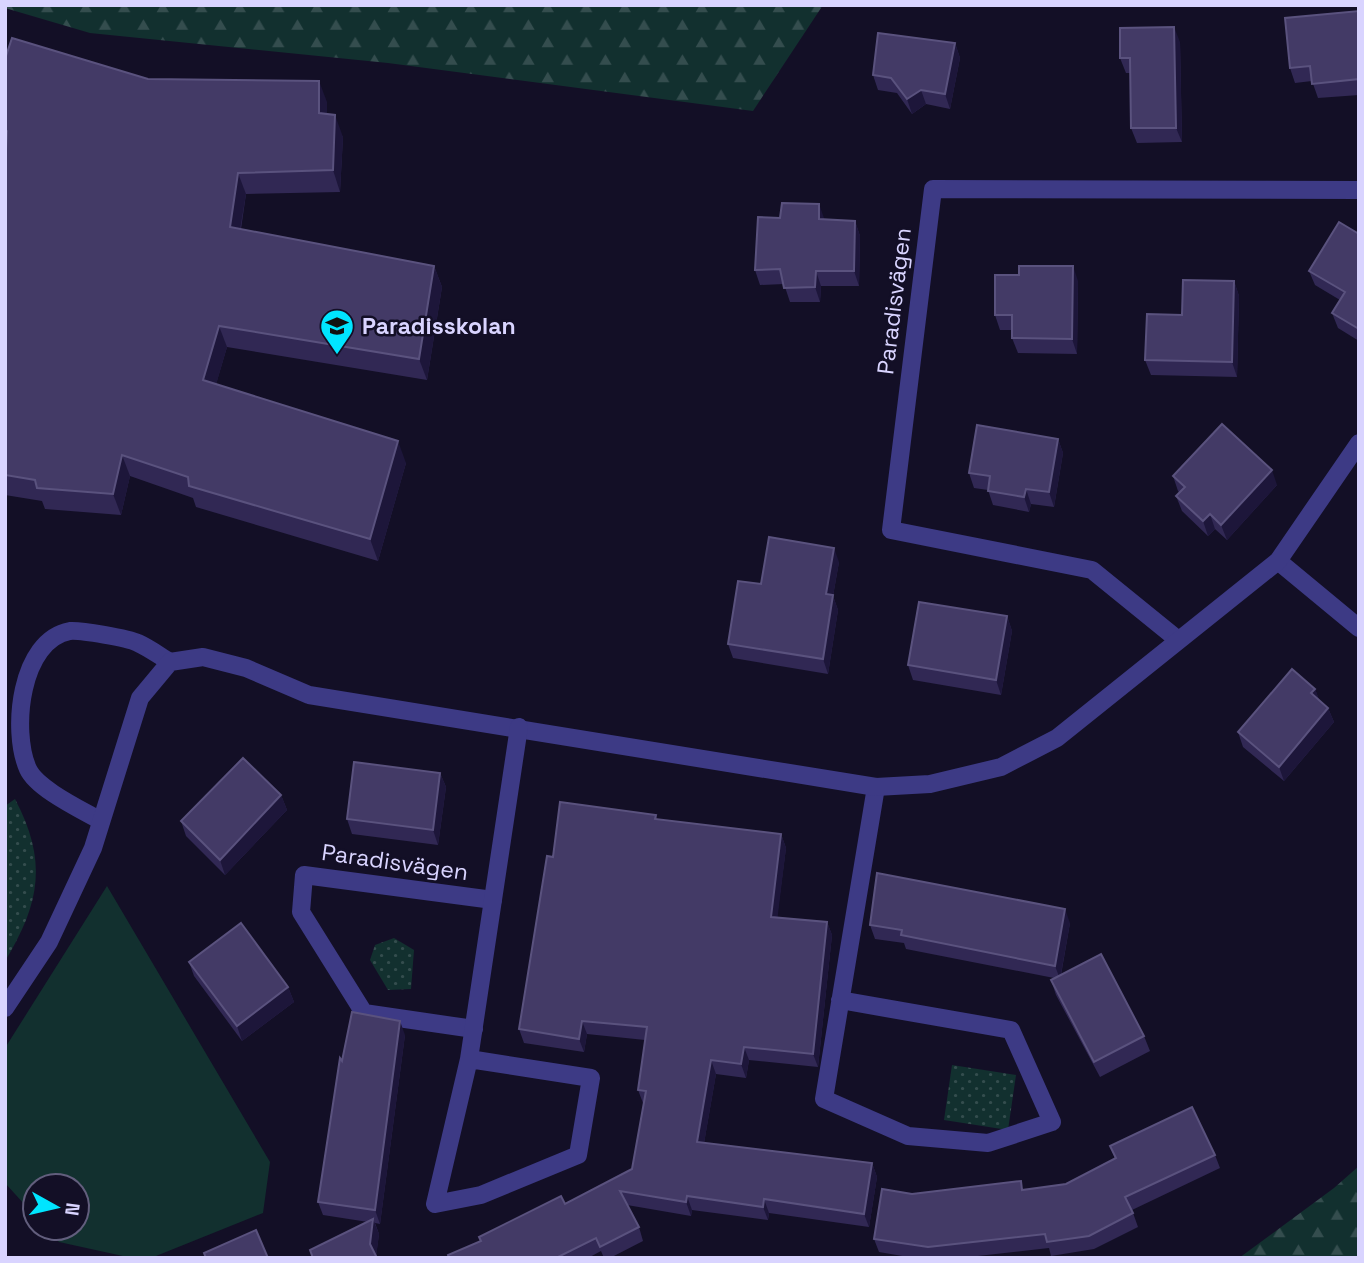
<svg xmlns="http://www.w3.org/2000/svg" width="1364" height="1263" viewBox="0 0 1364 1263" font-family="'Space Grotesk',sans-serif">
<style>
.grass{fill:#12302f}
.forest{fill:url(#forest-firs)}
.park{fill:url(#park-dots)}
.lines{fill:none;stroke-linecap:round;stroke-linejoin:round}
.lane{stroke:#3d3a85;stroke-width:18}
.street{stroke:#3d3a85;stroke-width:18}
.wall{fill:#312854}
.shaded-wall{fill:#1d163a}
.building{fill:#433a66;stroke:#5a527e;stroke-width:2}
.labels{text-anchor:middle;stroke-width:5;stroke-linejoin:round;paint-order:stroke}
.street-label{font-size:23px;fill:#d9d4ff;stroke:#130f26}
.poi-label{font-size:23px;font-weight:bold;fill:#d9d4ff;stroke:#130f26;text-anchor:start}
</style>
<defs>
<pattern id="forest-firs" width="22" height="20" patternUnits="userSpaceOnUse" patternTransform="scale(1.75)"><rect width="22" height="20" fill="#12302f"/><path d="M5 1l3.5 6h-7zM16 11l3.5 6h-7z" fill="#344d4e"/></pattern>
<pattern id="park-dots" width="8" height="8" patternUnits="userSpaceOnUse" patternTransform="scale(1.75)"><rect width="8" height="8" fill="#12302f"/><path d="M2 2h.1M6 6h.1" fill="none" stroke="#344d4e" stroke-width="1.8" stroke-linecap="round"/></pattern>
</defs>
<rect width="100%" height="100%" fill="#130f26"/>
<path class="grass" d="M 107,886 L 270,1162 L 263,1213 L 151,1258 L 132,1258 L 59,1242 L 46,1228 L 77,1228 L 77,1186 L 35,1186 L 35,1216 L 5,1183 L 5,1048 Z"/>
<g class="forest">
<path d="M 5,5 L 823,5 L 753,111 L 388,63 L 90,33 L 5,8 Z"/>
<path d="M 1359,1166 L 1359,1258 L 1239,1258 L 1334,1188 Z"/>
</g>
<g class="park">
<path d="M 15,799 C 47,860 41,902 5,961 L 5,806 Z"/>
<path d="M 394,938 L 414,950 L 411,989 L 388,990 L 370,960 L 375,945 Z"/>
<path d="M 952,1065 L 1016,1075 L 1008,1130 L 944,1120 Z"/>
</g>
<g class="lines">
<path class="lane" d="M 101,821 C 82,810 37,789 28,769 C 11,731 20,640 70,631 C 80,630 128,638 138,643 C 149,648 160,656 170,662"/>
<g class="street">
<path d="M 1278,561 L 1359,628"/>
<path d="M 1177,639 L 1092,570 L 891,530 L 933,189 L 1359,190"/>
<path d="M 840,1000 L 1011,1030 L 1052,1122 L 988,1143 L 908,1136 L 824,1099 L 876,787"/>
<path d="M 5,1008 L 49,942 L 93,848 L 140,698 L 170,662 L 203,657 L 246,668 L 309,695 L 876,787 L 930,784 L 1001,767 L 1057,738 L 1278,561 L 1359,443"/>
<path d="M 474,1029 L 364,1013 L 301,912 L 304,875 L 493,900"/>
<path d="M 469,1059 L 591,1078 L 578,1155 L 481,1195 L 435,1204 L 469,1059 L 519,727"/>
</g>
</g>
<g class="wall">
<path d="M 1359,11 L 1359,95 L 1318,98 L 1312,81 L 1295,83 L 1290,68 Z"/>
<path d="M 1180,42 L 1182,142 L 1137,143 L 1131,128 L 1131,73 L 1126,73 L 1120,58 Z"/>
<path d="M 955,43 L 960,58 L 950,109 L 926,104 L 912,114 L 897,93 L 878,90 L 873,75 Z"/>
<path d="M 5,59 L 148,79 L 327,102 L 327,114 L 343,137 L 340,192 L 246,194 L 241,229 L 434,266 L 442,287 L 427,380 L 227,347 L 216,384 L 406,463 L 378,561 L 196,507 L 193,498 L 130,476 L 121,515 L 45,509 L 42,501 L 5,495 Z"/>
<path d="M 824,219 L 855,221 L 860,236 L 859,286 L 821,286 L 820,302 L 790,302 L 784,284 L 760,285 L 755,270 Z"/>
<path d="M 1359,234 L 1359,341 L 1338,328 L 1332,313 L 1340,300 L 1315,285 L 1309,271 Z"/>
<path d="M 1078,281 L 1077,354 L 1018,353 L 1012,338 L 1012,330 L 1000,330 L 995,315 Z"/>
<path d="M 1234,281 L 1239,296 L 1237,377 L 1151,375 L 1145,360 L 1182,315 Z"/>
<path d="M 1058,439 L 1063,453 L 1054,507 L 1031,504 L 1029,512 L 993,505 L 988,490 L 974,488 L 969,473 Z"/>
<path d="M 1173,476 L 1277,485 L 1227,540 L 1215,529 L 1208,536 L 1182,511 L 1176,496 L 1180,493 L 1178,491 Z"/>
<path d="M 839,562 L 833,596 L 838,610 L 828,674 L 733,658 L 728,644 L 761,584 Z"/>
<path d="M 1007,616 L 1012,631 L 1001,695 L 913,680 L 908,665 Z"/>
<path d="M 1315,689 L 1319,700 L 1328,708 L 1334,722 L 1284,781 L 1243,747 L 1238,732 Z"/>
<path d="M 440,773 L 446,787 L 438,845 L 352,834 L 347,819 Z"/>
<path d="M 281,795 L 287,810 L 225,875 L 186,836 L 181,821 Z"/>
<path d="M 656,815 L 657,819 L 781,834 L 786,848 L 777,917 L 827,922 L 832,935 L 818,1067 L 749,1060 L 746,1078 L 716,1074 L 704,1143 L 872,1163 L 877,1177 L 869,1227 L 769,1213 L 768,1220 L 692,1210 L 691,1216 L 627,1205 L 639,1227 L 643,1241 L 610,1258 L 604,1258 L 601,1251 L 588,1258 L 449,1258 L 480,1242 L 565,1204 L 632,1169 L 644,1103 L 643,1103 L 638,1090 L 645,1040 L 587,1034 L 584,1052 L 524,1043 L 519,1029 L 553,857 Z"/>
<path d="M 1070,923 L 1061,975 L 1144,1036 L 1150,1051 L 1100,1077 L 1056,995 L 1051,980 L 1054,978 L 906,949 L 904,943 L 875,939 L 870,925 Z"/>
<path d="M 189,962 L 288,987 L 294,1002 L 242,1041 L 194,976 Z"/>
<path d="M 405,1035 L 380,1224 L 375,1223 L 379,1234 L 376,1256 L 377,1258 L 312,1258 L 310,1250 L 368,1222 L 323,1215 L 318,1202 L 342,1061 Z"/>
<path d="M 1110,1146 L 1215,1155 L 1220,1168 L 1132,1210 L 1138,1227 L 1094,1249 L 1051,1256 L 1049,1248 L 960,1258 L 914,1258 L 879,1252 L 874,1239 L 912,1194 L 1024,1190 L 1066,1184 L 1115,1159 Z"/>
</g>
<g class="shaded-wall">
<path d="M 1174,27 L 1180,42 L 1182,142 L 1176,128 Z"/>
<path d="M 955,43 L 960,58 L 950,109 L 945,94 Z"/>
<path d="M 319,81 L 327,102 L 327,135 L 319,113 Z"/>
<path d="M 921,90 L 926,104 L 912,114 L 907,99 Z"/>
<path d="M 335,115 L 343,137 L 340,192 L 333,170 Z"/>
<path d="M 238,173 L 246,194 L 237,248 L 230,227 Z"/>
<path d="M 819,204 L 824,218 L 825,234 L 819,219 Z"/>
<path d="M 855,221 L 860,236 L 859,286 L 854,271 Z"/>
<path d="M 434,266 L 442,287 L 427,380 L 419,359 Z"/>
<path d="M 1073,266 L 1078,281 L 1077,354 L 1072,339 Z"/>
<path d="M 816,271 L 821,286 L 820,302 L 815,287 Z"/>
<path d="M 1234,281 L 1239,296 L 1237,377 L 1232,362 Z"/>
<path d="M 219,326 L 227,347 L 211,402 L 203,380 Z"/>
<path d="M 1058,439 L 1063,453 L 1054,507 L 1049,492 Z"/>
<path d="M 398,441 L 406,463 L 378,561 L 370,539 Z"/>
<path d="M 122,455 L 130,476 L 121,515 L 113,494 Z"/>
<path d="M 1272,470 L 1277,485 L 1227,540 L 1221,525 Z"/>
<path d="M 1026,489 L 1031,504 L 1029,512 L 1024,497 Z"/>
<path d="M 1210,514 L 1215,529 L 1208,536 L 1203,521 Z"/>
<path d="M 834,548 L 839,562 L 833,596 L 838,610 L 828,674 L 823,659 L 826,594 Z"/>
<path d="M 1007,616 L 1012,631 L 1001,695 L 996,680 Z"/>
<path d="M 1315,689 L 1321,704 L 1311,693 Z"/>
<path d="M 1328,708 L 1334,722 L 1284,781 L 1279,767 Z"/>
<path d="M 440,773 L 446,787 L 438,845 L 433,830 Z"/>
<path d="M 281,795 L 287,810 L 225,875 L 220,860 Z"/>
<path d="M 781,834 L 786,848 L 776,930 L 771,917 Z"/>
<path d="M 1065,909 L 1070,923 L 1060,979 L 1055,966 Z"/>
<path d="M 827,922 L 832,935 L 818,1067 L 813,1054 Z"/>
<path d="M 288,987 L 294,1002 L 242,1041 L 237,1026 Z"/>
<path d="M 400,1021 L 405,1035 L 380,1224 L 375,1210 Z"/>
<path d="M 582,1021 L 587,1034 L 584,1052 L 579,1039 Z"/>
<path d="M 744,1047 L 749,1060 L 746,1078 L 741,1064 Z"/>
<path d="M 711,1060 L 716,1074 L 702,1155 L 697,1142 Z"/>
<path d="M 872,1163 L 877,1177 L 869,1227 L 864,1214 Z"/>
<path d="M 687,1196 L 692,1210 L 691,1216 L 686,1202 Z"/>
<path d="M 764,1199 L 769,1213 L 768,1220 L 763,1207 Z"/>
<path d="M 373,1219 L 379,1234 L 376,1258 L 370,1244 Z"/>
</g>
<g class="building">
<path d="M 1359,11 L 1359,79 L 1312,84 L 1310,66 L 1290,68 L 1285,18 Z"/>
<path d="M 1174,27 L 1176,128 L 1131,128 L 1130,58 L 1120,58 L 1120,28 Z"/>
<path d="M 878,33 L 955,43 L 945,94 L 921,90 L 907,99 L 891,78 L 873,75 Z"/>
<path d="M 12,38 L 148,79 L 319,81 L 319,113 L 335,115 L 333,170 L 238,173 L 230,227 L 434,266 L 419,359 L 219,326 L 203,380 L 398,441 L 370,539 L 189,486 L 188,477 L 122,455 L 113,494 L 37,488 L 35,480 L 5,475 L 5,168 L 7,131 L 5,130 L 5,59 Z"/>
<path d="M 782,203 L 819,204 L 819,219 L 855,221 L 854,271 L 816,271 L 815,287 L 784,288 L 780,269 L 755,270 L 758,217 L 780,218 Z"/>
<path d="M 1339,222 L 1359,234 L 1359,329 L 1332,313 L 1345,292 L 1309,271 Z"/>
<path d="M 1019,266 L 1073,266 L 1072,339 L 1012,338 L 1012,315 L 995,315 L 995,275 L 1019,275 Z"/>
<path d="M 1183,280 L 1234,281 L 1232,362 L 1145,360 L 1147,314 L 1182,315 Z"/>
<path d="M 1222,424 L 1272,470 L 1221,525 L 1210,514 L 1203,521 L 1176,496 L 1185,487 L 1173,476 Z"/>
<path d="M 977,425 L 1058,439 L 1049,492 L 1026,489 L 1024,497 L 988,491 L 990,476 L 969,473 Z"/>
<path d="M 769,537 L 834,548 L 826,594 L 833,595 L 823,659 L 728,644 L 738,581 L 761,584 Z"/>
<path d="M 919,602 L 1007,616 L 996,680 L 908,665 Z"/>
<path d="M 1292,669 L 1315,689 L 1311,693 L 1328,708 L 1279,767 L 1238,732 Z"/>
<path d="M 243,758 L 281,795 L 220,860 L 181,821 Z"/>
<path d="M 354,762 L 440,773 L 433,830 L 347,819 Z"/>
<path d="M 560,802 L 656,815 L 655,819 L 781,834 L 771,917 L 827,922 L 813,1054 L 744,1047 L 741,1064 L 711,1060 L 697,1142 L 872,1163 L 864,1214 L 764,1199 L 763,1207 L 687,1196 L 686,1202 L 620,1191 L 639,1227 L 600,1247 L 596,1238 L 556,1258 L 449,1258 L 448,1255 L 481,1241 L 479,1237 L 561,1196 L 565,1204 L 632,1169 L 646,1091 L 638,1090 L 647,1027 L 582,1021 L 579,1039 L 519,1029 L 547,856 L 553,857 Z"/>
<path d="M 877,873 L 1065,909 L 1055,966 L 901,935 L 902,930 L 870,925 Z"/>
<path d="M 241,923 L 288,987 L 237,1026 L 189,962 Z"/>
<path d="M 1101,954 L 1144,1036 L 1094,1062 L 1051,980 Z"/>
<path d="M 352,1012 L 400,1021 L 375,1210 L 318,1202 L 340,1058 L 342,1061 Z"/>
<path d="M 1192,1107 L 1215,1155 L 1125,1197 L 1133,1213 L 1089,1236 L 1047,1242 L 1045,1234 L 928,1247 L 874,1239 L 882,1189 L 912,1194 L 1021,1181 L 1022,1190 L 1066,1184 L 1116,1158 L 1110,1146 Z"/>
<path d="M 373,1219 L 370,1244 L 377,1258 L 313,1258 L 310,1250 Z"/>
<path d="M 256,1230 L 268,1258 L 206,1258 L 204,1253 Z"/>
</g>
<defs>
<g id="school-pin" transform="scale(1.75)"><path d="M0 17L-7.5 6A9.5 9.5 0 1 1 7.5 6Z" fill="#00e5ff" stroke="#130f26"/><path d="M0-5L7-2L0 1L-7-2ZM-4 1L0 2.5L4 1V4Q0 6-4 4Z" fill="#111"/></g>
</defs>
<g fill-rule="evenodd">
<use href="#school-pin" x="337" y="326"/>
</g>
<g class="labels">
<g class="street-label">
<text transform="translate(894 301) rotate(-83)" y="8">Paradisvägen</text>
<text transform="translate(395 862) rotate(8)" y="8">Paradisvägen</text>
</g>
<g class="poi-label">
<text x="362" y="334">Paradisskolan</text>
</g>
</g>
<rect width="1364" height="1263" fill="none" stroke="#d9d4ff" stroke-width="14"/>
<g transform="translate(56 1207) rotate(98)"><circle r="33" fill="#130f26" stroke="#625e7d" stroke-width="2"/>
<path d="M0-5L12 26L0 18L-12 26Z" fill="#00e5ff"/>
<text y="-10" font-size="19" font-weight="bold" text-anchor="middle" fill="#d9d4ff">N</text>
</g>
</svg>
